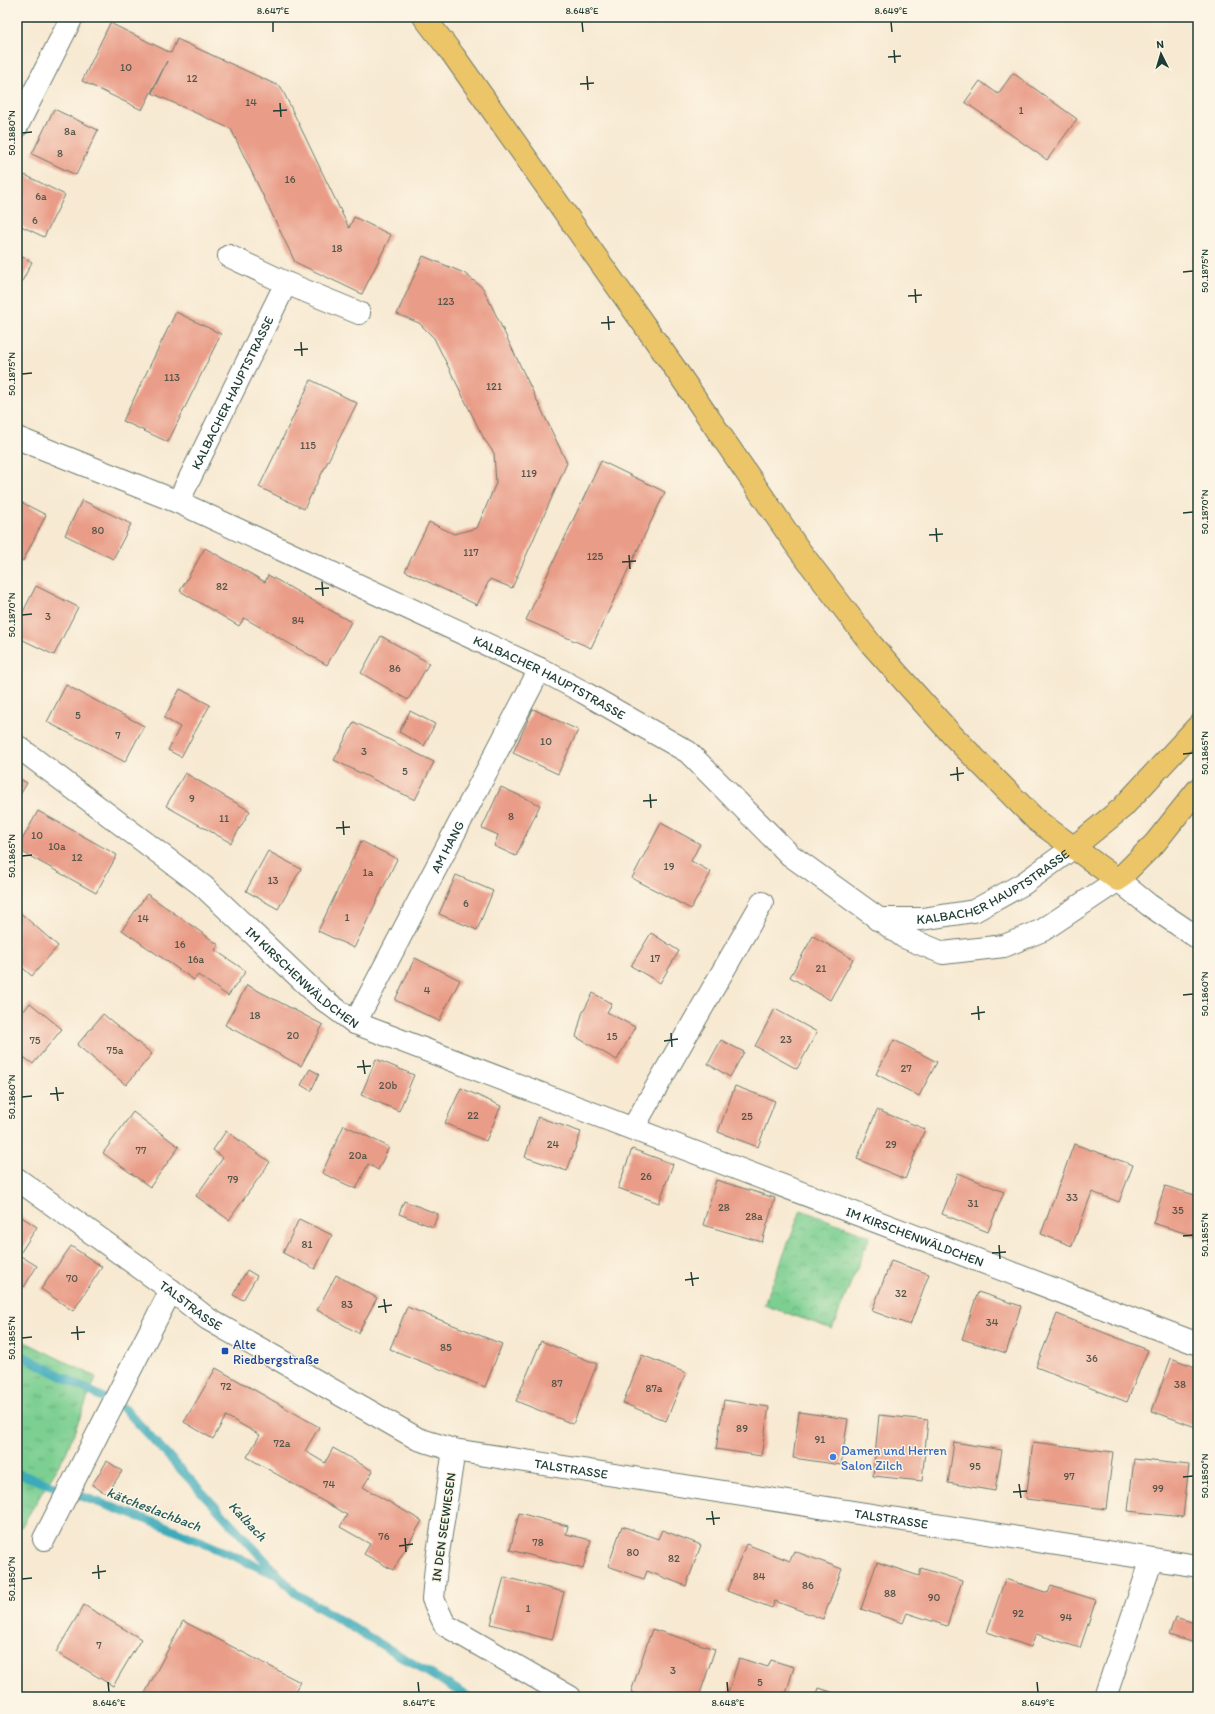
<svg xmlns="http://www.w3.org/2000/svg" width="1215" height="1714" viewBox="0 0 1215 1714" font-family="Itim,sans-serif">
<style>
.grass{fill:url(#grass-tufts);stroke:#4e8662}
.park{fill:url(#park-crowns);stroke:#4e8662}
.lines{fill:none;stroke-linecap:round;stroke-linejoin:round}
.stream{stroke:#3baab9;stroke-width:9}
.building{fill:#e99c87}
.minor-casing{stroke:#6b796b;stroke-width:24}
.major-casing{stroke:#6b796b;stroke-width:24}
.minor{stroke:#fff;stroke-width:22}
.major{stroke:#edc569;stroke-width:22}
.ticks{fill:none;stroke:#1f3d34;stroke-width:1.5}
.transit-dot{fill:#1a4fb4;stroke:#fcf5e5;stroke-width:1.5}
.shop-dot{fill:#3f7fe0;stroke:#fcf5e5;stroke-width:1.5}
.labels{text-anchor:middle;stroke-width:3;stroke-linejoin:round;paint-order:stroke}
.number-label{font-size:11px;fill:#525549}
.street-label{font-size:13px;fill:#1f3d34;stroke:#fcf5e5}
.transit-label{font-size:13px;fill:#164399;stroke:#fcf5e5;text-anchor:start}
.shop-label{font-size:13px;fill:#366cbe;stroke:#fcf5e5;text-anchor:start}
.water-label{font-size:14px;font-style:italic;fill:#275e5c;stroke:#fcf5e5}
.neatline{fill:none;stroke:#1f3d34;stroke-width:1.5}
.ticks-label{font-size:10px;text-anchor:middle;fill:#1f3d34}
</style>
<defs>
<pattern id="grass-tufts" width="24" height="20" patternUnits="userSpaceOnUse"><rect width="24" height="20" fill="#7ccf91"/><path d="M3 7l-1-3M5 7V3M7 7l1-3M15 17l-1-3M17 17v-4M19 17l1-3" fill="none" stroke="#65a977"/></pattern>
<pattern id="park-crowns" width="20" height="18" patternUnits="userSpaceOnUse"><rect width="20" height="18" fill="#7ccf91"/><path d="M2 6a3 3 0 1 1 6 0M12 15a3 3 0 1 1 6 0" fill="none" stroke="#65a977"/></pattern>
</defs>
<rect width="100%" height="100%" fill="#fcf5e5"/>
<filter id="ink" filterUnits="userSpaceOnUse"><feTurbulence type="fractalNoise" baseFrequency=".025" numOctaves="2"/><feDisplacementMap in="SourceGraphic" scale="8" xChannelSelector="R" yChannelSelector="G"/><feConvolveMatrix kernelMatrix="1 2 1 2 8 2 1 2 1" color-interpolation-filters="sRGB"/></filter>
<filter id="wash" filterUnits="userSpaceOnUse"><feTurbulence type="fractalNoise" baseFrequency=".012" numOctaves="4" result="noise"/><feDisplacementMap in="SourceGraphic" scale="16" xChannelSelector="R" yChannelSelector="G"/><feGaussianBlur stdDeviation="0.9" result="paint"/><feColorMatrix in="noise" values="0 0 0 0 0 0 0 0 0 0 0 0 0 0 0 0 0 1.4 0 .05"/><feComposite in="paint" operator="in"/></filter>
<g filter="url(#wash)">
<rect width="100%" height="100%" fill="#f7e9d2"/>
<path class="grass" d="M 17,1338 L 96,1377 L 66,1453 L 17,1534 Z"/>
<path class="park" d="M 801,1210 L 870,1236 L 832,1329 L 764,1305 Z"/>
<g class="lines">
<g class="stream">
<path d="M 17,1353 L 125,1409 L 295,1593 L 469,1697"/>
<path d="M 17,1473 L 167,1527 L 275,1574"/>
</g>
</g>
<g id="blocks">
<g class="building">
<path d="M 110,23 L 171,53 L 177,39 L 281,87 L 349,228 L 354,217 L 391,235 L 362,294 L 295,262 L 231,129 L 152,93 L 167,61 L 142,110 L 82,81 Z"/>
<path d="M 1013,73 L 1077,119 L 1047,160 L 965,102 L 980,81 L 998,94 Z"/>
<path d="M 54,109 L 98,130 L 76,175 L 32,154 Z"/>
<path d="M 25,175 L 65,195 L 44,237 L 17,224 L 17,191 Z"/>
<path d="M 1198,248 L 1198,264 L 1192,262 Z"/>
<path d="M 17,254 L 32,262 L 17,291 Z"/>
<path d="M 423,256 L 464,273 L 483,288 L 567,463 L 512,588 L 490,579 L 477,605 L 405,571 L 429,522 L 454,534 L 477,528 L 496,483 L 494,453 L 484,439 L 434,338 L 419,323 L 397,314 Z"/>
<path d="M 176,312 L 221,334 L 168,442 L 123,421 Z"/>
<path d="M 311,380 L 357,403 L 304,509 L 259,487 Z"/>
<path d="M 601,461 L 665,492 L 591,648 L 526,620 Z"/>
<path d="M 17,500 L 46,515 L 23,561 L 17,558 Z"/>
<path d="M 82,500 L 131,524 L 113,559 L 65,535 Z"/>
<path d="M 205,548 L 265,582 L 268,575 L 351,622 L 327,665 L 244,618 L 239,626 L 180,591 Z"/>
<path d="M 36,586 L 78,607 L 54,655 L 17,637 L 17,624 Z"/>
<path d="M 381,636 L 429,663 L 408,700 L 361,673 Z"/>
<path d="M 66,685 L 144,726 L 125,762 L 47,722 Z"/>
<path d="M 180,689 L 210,705 L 181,757 L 168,750 L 180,727 L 164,718 Z"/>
<path d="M 533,709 L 578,730 L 558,774 L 513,753 Z"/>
<path d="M 410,711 L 435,724 L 424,746 L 399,732 Z"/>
<path d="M 354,722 L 434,762 L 415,800 L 334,760 Z"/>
<path d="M 185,773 L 250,811 L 231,843 L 166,806 Z"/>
<path d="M 17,777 L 27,783 L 17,800 Z"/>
<path d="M 501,787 L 540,805 L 516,856 L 494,846 L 498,835 L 482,828 Z"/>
<path d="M 38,811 L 117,855 L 96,893 L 17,849 Z"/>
<path d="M 661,823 L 700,844 L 691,861 L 711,872 L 691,909 L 632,878 Z"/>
<path d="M 361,841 L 397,859 L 354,948 L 318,931 Z"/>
<path d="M 268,851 L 301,869 L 278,909 L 246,891 Z"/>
<path d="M 456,875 L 493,891 L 477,930 L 439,914 Z"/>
<path d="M 147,894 L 219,945 L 215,950 L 246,971 L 228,996 L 198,975 L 194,980 L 122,930 Z"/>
<path d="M 17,910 L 58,946 L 32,976 L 17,963 Z"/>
<path d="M 651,933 L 679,951 L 660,983 L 631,966 Z"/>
<path d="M 813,936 L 853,959 L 830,1000 L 790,977 Z"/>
<path d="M 415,958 L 460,980 L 439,1021 L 395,1000 Z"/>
<path d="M 247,985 L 323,1025 L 301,1066 L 225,1025 Z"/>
<path d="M 593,993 L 612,1004 L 607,1012 L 635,1027 L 617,1060 L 576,1037 L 582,1014 Z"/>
<path d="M 30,1003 L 62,1029 L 33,1064 L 17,1052 L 17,1020 Z"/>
<path d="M 775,1009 L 817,1032 L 797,1069 L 755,1046 Z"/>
<path d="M 103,1014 L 152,1054 L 126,1085 L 77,1045 Z"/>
<path d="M 721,1040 L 744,1052 L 730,1077 L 708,1064 Z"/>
<path d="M 894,1040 L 937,1062 L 919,1096 L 876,1074 Z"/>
<path d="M 376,1059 L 414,1075 L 399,1111 L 361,1095 Z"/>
<path d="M 310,1069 L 319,1074 L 311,1091 L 301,1085 Z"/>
<path d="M 735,1086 L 775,1101 L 758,1147 L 718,1132 Z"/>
<path d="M 461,1088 L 501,1106 L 486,1141 L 445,1123 Z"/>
<path d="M 877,1110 L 925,1129 L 905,1179 L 857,1159 Z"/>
<path d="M 133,1112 L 179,1147 L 150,1187 L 103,1153 Z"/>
<path d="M 538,1117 L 581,1132 L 567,1171 L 525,1157 Z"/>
<path d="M 344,1125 L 389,1147 L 378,1170 L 368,1164 L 356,1189 L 322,1173 Z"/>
<path d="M 226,1131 L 270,1162 L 229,1220 L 196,1196 L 223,1158 L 213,1150 Z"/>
<path d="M 1074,1144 L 1133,1165 L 1119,1202 L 1092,1192 L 1072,1246 L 1041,1234 Z"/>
<path d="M 632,1149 L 673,1164 L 659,1203 L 618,1188 Z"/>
<path d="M 958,1173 L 1004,1192 L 988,1232 L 942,1214 Z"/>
<path d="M 716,1180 L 775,1198 L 762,1242 L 703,1225 Z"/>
<path d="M 1165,1186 L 1198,1196 L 1197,1237 L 1153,1223 Z"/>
<path d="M 404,1201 L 438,1214 L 433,1227 L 399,1214 Z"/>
<path d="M 17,1214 L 37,1227 L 19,1255 L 37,1266 L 24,1287 L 17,1282 Z"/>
<path d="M 299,1219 L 332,1235 L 315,1269 L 283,1253 Z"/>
<path d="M 71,1246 L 102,1267 L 73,1311 L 41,1289 Z"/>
<path d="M 891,1261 L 929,1274 L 910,1325 L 872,1311 Z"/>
<path d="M 247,1270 L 257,1276 L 243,1300 L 233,1295 Z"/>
<path d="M 336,1275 L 377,1298 L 358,1333 L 317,1310 Z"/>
<path d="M 978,1292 L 1021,1306 L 1006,1353 L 962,1339 Z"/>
<path d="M 407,1307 L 502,1344 L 485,1387 L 390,1349 Z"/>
<path d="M 1057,1314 L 1148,1350 L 1127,1402 L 1036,1367 Z"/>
<path d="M 541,1341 L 597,1364 L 573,1424 L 516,1401 Z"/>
<path d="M 642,1355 L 686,1373 L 666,1421 L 623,1403 Z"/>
<path d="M 1171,1358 L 1198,1368 L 1198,1428 L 1152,1411 Z"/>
<path d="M 216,1368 L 319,1427 L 305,1451 L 325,1463 L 333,1448 L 373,1471 L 363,1487 L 422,1521 L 393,1570 L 364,1554 L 370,1544 L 340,1527 L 347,1515 L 247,1457 L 260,1435 L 226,1416 L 213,1439 L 184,1422 Z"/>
<path d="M 724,1400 L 769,1407 L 761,1456 L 716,1449 Z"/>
<path d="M 799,1412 L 848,1419 L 841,1465 L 793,1458 Z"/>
<path d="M 879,1415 L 928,1420 L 922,1481 L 873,1476 Z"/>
<path d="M 954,1442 L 1002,1450 L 995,1491 L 948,1483 Z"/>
<path d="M 1033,1442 L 1113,1452 L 1106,1509 L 1026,1499 Z"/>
<path d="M 1134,1459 L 1189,1465 L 1183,1517 L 1128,1511 Z"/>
<path d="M 107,1461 L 122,1471 L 107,1494 L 92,1485 Z"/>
<path d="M 519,1513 L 568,1526 L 566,1534 L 591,1540 L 583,1569 L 510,1550 Z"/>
<path d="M 622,1526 L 658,1539 L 662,1530 L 701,1545 L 686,1586 L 647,1571 L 644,1579 L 608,1566 Z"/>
<path d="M 746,1544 L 790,1561 L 794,1551 L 842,1569 L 823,1619 L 775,1601 L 772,1608 L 727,1591 Z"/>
<path d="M 877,1562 L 919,1576 L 921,1568 L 962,1581 L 947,1626 L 907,1613 L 903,1623 L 861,1609 Z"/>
<path d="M 504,1577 L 564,1592 L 552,1640 L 491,1624 Z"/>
<path d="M 1005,1579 L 1048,1593 L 1051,1586 L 1096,1600 L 1080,1648 L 1036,1634 L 1031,1647 L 987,1632 Z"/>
<path d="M 84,1605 L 141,1639 L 113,1686 L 56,1652 Z"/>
<path d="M 1175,1617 L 1198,1624 L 1198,1644 L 1169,1635 Z"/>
<path d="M 183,1621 L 300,1682 L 292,1697 L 143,1697 Z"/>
<path d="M 652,1629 L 715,1649 L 699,1697 L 647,1697 L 631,1692 Z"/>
<path d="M 739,1658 L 768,1667 L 771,1660 L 794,1667 L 785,1697 L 727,1697 Z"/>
<path d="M 819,1688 L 846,1697 L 816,1697 Z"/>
</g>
</g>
</g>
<g filter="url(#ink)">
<use href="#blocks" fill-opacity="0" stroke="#6b796b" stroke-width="1"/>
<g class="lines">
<g class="minor-casing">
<g id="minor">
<path d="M 17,126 L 72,17"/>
<path d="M 229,256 L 286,283 L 359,313"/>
<path id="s1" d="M 17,438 L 178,502 L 540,669 L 583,692 L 688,752 L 790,855 L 904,937 L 943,953 L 1004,946 L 1043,930 L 1118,880 L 1149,905 L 1198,938"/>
<path id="s2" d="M 178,502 L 286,283"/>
<path id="s3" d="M 17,746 L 203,886 L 320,997 L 355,1023 L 1198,1344"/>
<path id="s4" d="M 877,919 L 922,919 L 974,911 L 1023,884 L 1074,847"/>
<path id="s5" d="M 355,1023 L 540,669"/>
<path d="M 633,1128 L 762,903"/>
<path id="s6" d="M 17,1179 L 171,1290 L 208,1319 L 418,1439 L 454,1450 L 1198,1566"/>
<path d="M 454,1450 L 436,1566 L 433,1599 L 445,1625 L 570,1697"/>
<path d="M 44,1539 L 171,1290"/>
<path d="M 1105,1697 L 1152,1559"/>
</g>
</g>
<g class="major-casing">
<g id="major">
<path d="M 424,17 L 454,56 L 674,367 L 800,551 L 871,644 L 953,736 L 1036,820 L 1118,880 L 1155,843 L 1198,789"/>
<path d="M 1074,847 L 1122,808 L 1198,726"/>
</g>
</g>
<use href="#minor" class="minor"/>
<use href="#major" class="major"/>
</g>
</g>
<path class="ticks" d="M 273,22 L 273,32M 582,22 L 583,32M 891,22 L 892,32M 894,50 L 895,63M 888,57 L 901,56M 587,76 L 588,90M 580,84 L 594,83M 280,103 L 281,117M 273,111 L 287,110M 22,133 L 32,132M 1183,272 L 1193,271M 915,289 L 916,303M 908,296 L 922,295M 608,316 L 609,330M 601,323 L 615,322M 301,342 L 302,356M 294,350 L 308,349M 22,374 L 32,373M 1183,513 L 1193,512M 936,528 L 937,542M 929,535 L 943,534M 629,555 L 630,569M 622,562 L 636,561M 322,582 L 323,596M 315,589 L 329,588M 22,615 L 32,614M 1183,754 L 1193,753M 957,767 L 958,781M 950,775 L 964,773M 650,794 L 651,808M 643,801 L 657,800M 343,821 L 344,835M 336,828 L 350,827M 22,856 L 32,855M 1183,995 L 1193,994M 978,1006 L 979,1020M 971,1014 L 985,1012M 671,1033 L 672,1047M 664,1041 L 678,1039M 363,1060 L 365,1074M 357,1067 L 371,1066M 56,1087 L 58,1101M 50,1094 L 64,1093M 22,1097 L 32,1096M 1183,1236 L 1193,1235M 999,1245 L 1000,1259M 992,1253 L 1006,1252M 691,1272 L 693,1286M 685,1280 L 699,1278M 384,1299 L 386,1313M 378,1307 L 392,1305M 77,1326 L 78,1340M 71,1333 L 85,1332M 22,1338 L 32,1337M 1183,1477 L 1193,1476M 1019,1484 L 1021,1498M 1013,1492 L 1027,1491M 712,1511 L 714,1525M 706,1519 L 720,1518M 405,1538 L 406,1552M 399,1546 L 413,1544M 98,1565 L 99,1579M 92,1573 L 106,1571M 22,1579 L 32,1578M 108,1682 L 109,1692M 418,1682 L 419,1692M 727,1682 L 728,1692M 1037,1682 L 1038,1692"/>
<rect class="transit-dot" x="221" y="1347" width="8" height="8" rx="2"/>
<circle class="shop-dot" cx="833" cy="1457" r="4"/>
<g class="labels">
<g class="number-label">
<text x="126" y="71">10</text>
<text x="192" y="82">12</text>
<text x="251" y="106">14</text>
<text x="1021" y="114">1</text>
<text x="70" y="135">8a</text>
<text x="60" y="157">8</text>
<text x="290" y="183">16</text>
<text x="41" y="200">6a</text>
<text x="35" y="224">6</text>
<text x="337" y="252">18</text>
<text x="446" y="305">123</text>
<text x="172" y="381">113</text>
<text x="494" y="390">121</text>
<text x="308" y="449">115</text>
<text x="529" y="477">119</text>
<text x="98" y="534">80</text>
<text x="471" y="556">117</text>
<text x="595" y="560">125</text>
<text x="222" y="590">82</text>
<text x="48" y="620">3</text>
<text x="298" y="624">84</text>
<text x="395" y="672">86</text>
<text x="78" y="719">5</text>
<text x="118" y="739">7</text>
<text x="546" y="745">10</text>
<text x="364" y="755">3</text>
<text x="405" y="775">5</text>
<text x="192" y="802">9</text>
<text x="511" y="820">8</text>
<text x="224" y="822">11</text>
<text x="37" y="839">10</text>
<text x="57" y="850">10a</text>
<text x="77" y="861">12</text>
<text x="669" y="870">19</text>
<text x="368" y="876">1a</text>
<text x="273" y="884">13</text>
<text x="466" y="907">6</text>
<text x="347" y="921">1</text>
<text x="143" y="922">14</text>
<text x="180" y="948">16</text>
<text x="655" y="962">17</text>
<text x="196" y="963">16a</text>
<text x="821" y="972">21</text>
<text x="427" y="994">4</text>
<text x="255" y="1019">18</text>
<text x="293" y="1039">20</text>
<text x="612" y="1040">15</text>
<text x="786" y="1043">23</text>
<text x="35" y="1044">75</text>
<text x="115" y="1054">75a</text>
<text x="906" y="1072">27</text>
<text x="388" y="1089">20b</text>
<text x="473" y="1119">22</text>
<text x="747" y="1120">25</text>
<text x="553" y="1148">24</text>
<text x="891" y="1148">29</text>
<text x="141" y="1154">77</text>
<text x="358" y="1159">20a</text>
<text x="646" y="1180">26</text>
<text x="233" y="1183">79</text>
<text x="1072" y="1201">33</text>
<text x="973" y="1207">31</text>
<text x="724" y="1211">28</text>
<text x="1178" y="1214">35</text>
<text x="754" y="1220">28a</text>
<text x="307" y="1248">81</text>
<text x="72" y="1282">70</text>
<text x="901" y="1297">32</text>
<text x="347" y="1308">83</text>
<text x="992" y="1326">34</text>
<text x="446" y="1351">85</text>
<text x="1092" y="1362">36</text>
<text x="557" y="1387">87</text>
<text x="1180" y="1388">38</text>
<text x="226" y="1390">72</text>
<text x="654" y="1392">87a</text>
<text x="742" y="1432">89</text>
<text x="820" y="1443">91</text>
<text x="282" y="1447">72a</text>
<text x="975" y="1470">95</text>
<text x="1069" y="1480">97</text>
<text x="329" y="1488">74</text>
<text x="1158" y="1492">99</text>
<text x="384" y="1540">76</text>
<text x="538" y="1546">78</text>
<text x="633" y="1556">80</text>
<text x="674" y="1562">82</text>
<text x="759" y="1580">84</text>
<text x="808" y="1589">86</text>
<text x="890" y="1597">88</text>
<text x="934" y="1601">90</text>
<text x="528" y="1612">1</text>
<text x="1018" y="1617">92</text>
<text x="1066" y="1621">94</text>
<text x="99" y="1649">7</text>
<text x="673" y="1674">3</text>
<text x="760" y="1686">5</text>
</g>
<g class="street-label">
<text dy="5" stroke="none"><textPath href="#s2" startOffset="122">KALBACHER HAUPTSTRASSE</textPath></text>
<text dy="5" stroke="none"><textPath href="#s1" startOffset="584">KALBACHER HAUPTSTRASSE</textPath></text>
<text dy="5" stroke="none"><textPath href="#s5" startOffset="199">AM HANG</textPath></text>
<text dy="5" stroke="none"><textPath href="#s4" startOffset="124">KALBACHER HAUPTSTRASSE</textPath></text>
<text dy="5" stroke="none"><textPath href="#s3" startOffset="368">IM KIRSCHENWÄLDCHEN</textPath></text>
<text dy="5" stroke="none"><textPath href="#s3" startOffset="1037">IM KIRSCHENWÄLDCHEN</textPath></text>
<text dy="5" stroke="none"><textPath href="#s6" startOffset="215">TALSTRASSE</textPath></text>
<text dy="5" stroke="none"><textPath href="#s6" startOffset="635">TALSTRASSE</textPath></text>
<text dy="5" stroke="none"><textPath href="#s6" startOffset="959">TALSTRASSE</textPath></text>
<text transform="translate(443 1527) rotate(-82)" y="5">IN DEN SEEWIESEN</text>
</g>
<g class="transit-label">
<text x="233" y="1349">Alte<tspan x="233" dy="15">Riedbergstraße</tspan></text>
</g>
<g class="shop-label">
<text x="841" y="1455">Damen und Herren<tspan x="841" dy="15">Salon Zilch</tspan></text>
</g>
<g class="water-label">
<text transform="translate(154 1509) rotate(21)" y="5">kätcheslachbach</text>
<text transform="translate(248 1521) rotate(47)" y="5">Kalbach</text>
</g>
</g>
<rect width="1215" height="1714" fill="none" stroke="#fcf5e5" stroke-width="44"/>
<g transform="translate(1161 54) rotate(355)" stroke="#fcf5e5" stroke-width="3" paint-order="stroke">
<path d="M0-3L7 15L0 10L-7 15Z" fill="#1f3d34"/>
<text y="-6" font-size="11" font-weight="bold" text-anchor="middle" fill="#1f3d34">N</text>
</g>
<rect x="22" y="22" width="1171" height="1670" class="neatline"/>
<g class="ticks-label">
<text x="273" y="14">8.647°E</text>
<text x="582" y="14">8.648°E</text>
<text x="891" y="14">8.649°E</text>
<text transform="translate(11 133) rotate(-90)" y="4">50.1880°N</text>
<text transform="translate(1204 271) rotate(-90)" y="4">50.1875°N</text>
<text transform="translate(11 374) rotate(-90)" y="4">50.1875°N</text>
<text transform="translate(1204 512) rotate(-90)" y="4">50.1870°N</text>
<text transform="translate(11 615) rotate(-90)" y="4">50.1870°N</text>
<text transform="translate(1204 753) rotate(-90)" y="4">50.1865°N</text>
<text transform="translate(11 856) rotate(-90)" y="4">50.1865°N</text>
<text transform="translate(1204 994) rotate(-90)" y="4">50.1860°N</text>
<text transform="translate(11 1097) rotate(-90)" y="4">50.1860°N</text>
<text transform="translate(1204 1235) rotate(-90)" y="4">50.1855°N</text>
<text transform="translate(11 1338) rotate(-90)" y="4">50.1855°N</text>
<text transform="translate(1204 1476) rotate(-90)" y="4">50.1850°N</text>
<text transform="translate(11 1579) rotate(-90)" y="4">50.1850°N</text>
<text x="109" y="1706">8.646°E</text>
<text x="419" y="1706">8.647°E</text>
<text x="728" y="1706">8.648°E</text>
<text x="1038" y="1706">8.649°E</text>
</g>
</svg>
